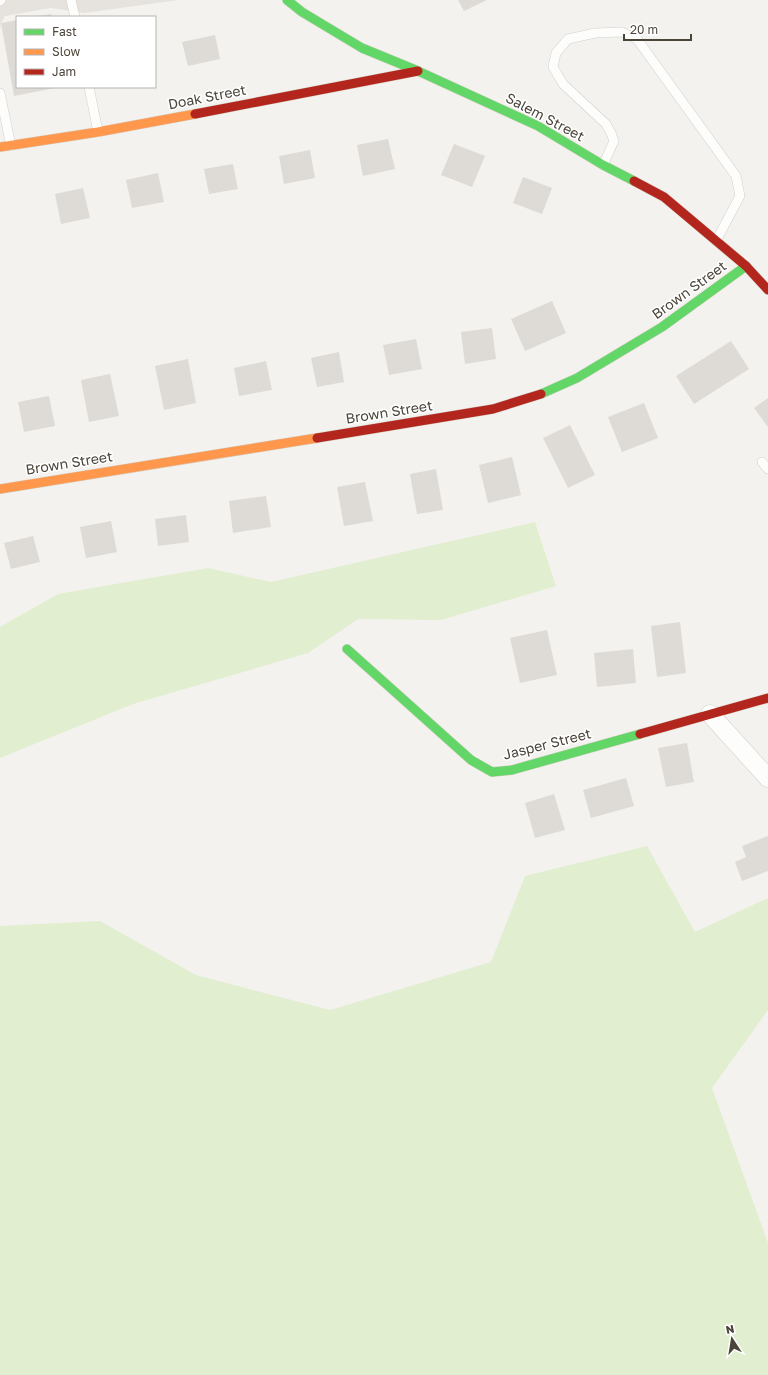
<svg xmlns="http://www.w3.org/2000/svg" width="768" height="1375" viewBox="0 0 768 1375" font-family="'Golos Text',sans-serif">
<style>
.green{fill:#e1eecf}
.parking{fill:#e6e3df}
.building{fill:#dedbd6}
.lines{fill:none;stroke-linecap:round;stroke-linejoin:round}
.lane-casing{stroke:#d2d0cb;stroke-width:10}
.street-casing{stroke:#d2d0cb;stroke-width:19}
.fast-casing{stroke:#d3cfc5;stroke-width:10}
.slow-casing{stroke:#d3cfc5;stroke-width:10}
.jam-casing{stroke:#d3cfc5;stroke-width:10}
.lane{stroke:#fdfdfc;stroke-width:9}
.street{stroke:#fdfdfc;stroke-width:18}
.fast{stroke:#63d668;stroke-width:9}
.slow{stroke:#ff974d;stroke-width:9}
.jam{stroke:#b3261e;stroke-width:9}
.labels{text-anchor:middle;stroke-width:3;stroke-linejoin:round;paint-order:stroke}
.street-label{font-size:14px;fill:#4b4439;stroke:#fff}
</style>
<rect width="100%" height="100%" fill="#f4f2ee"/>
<g class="green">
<path d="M 535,522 L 556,586 L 441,620 L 358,619 L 308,653 L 133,704 L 0,758 L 0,627 L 58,594 L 208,568 L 271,582 Z"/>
<path d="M 647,846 L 695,932 L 768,898 L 768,1010 L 712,1088 L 768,1243 L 768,1375 L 0,1375 L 0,926 L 100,921 L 196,975 L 330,1010 L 491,962 L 525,876 Z"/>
</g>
<path class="parking" d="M 0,0 L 179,0 L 84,13 L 51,8 L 5,16 L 1,23 L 0,30 Z"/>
<g class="building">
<path d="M 458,0 L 487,0 L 464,11 Z"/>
<path d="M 51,14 L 52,17 L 39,17 L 38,16 Z"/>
<path d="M 17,20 L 17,87 L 55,88 L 14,96 L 1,23 Z"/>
<path d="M 215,35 L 220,59 L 188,66 L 182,42 Z"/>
<path d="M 388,139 L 395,169 L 363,176 L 357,145 Z"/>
<path d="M 454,144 L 485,156 L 472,187 L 441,175 Z"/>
<path d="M 310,150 L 315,178 L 284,184 L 279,156 Z"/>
<path d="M 233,164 L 238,189 L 209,194 L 204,169 Z"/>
<path d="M 158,173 L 164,202 L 132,208 L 126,180 Z"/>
<path d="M 523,177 L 552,188 L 542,214 L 513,203 Z"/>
<path d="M 83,188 L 90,218 L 61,224 L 55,194 Z"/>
<path d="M 552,301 L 566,333 L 525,351 L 511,319 Z"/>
<path d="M 492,328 L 496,359 L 465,364 L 461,332 Z"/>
<path d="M 416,339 L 422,369 L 389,375 L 383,345 Z"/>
<path d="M 731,341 L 749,369 L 694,404 L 676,376 Z"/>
<path d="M 339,352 L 344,382 L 317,387 L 311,358 Z"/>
<path d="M 188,359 L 196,403 L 164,410 L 155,366 Z"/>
<path d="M 266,361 L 272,390 L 239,396 L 234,368 Z"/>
<path d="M 110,374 L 119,416 L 89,422 L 81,380 Z"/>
<path d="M 49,396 L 55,426 L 24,432 L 18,402 Z"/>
<path d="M 768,398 L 768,427 L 754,408 Z"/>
<path d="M 644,403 L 658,438 L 622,452 L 608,417 Z"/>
<path d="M 570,425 L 595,475 L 568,488 L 543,438 Z"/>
<path d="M 512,457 L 521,495 L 488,503 L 479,465 Z"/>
<path d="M 436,469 L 443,510 L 417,514 L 410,474 Z"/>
<path d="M 365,482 L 373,521 L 344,526 L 337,487 Z"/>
<path d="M 266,496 L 271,527 L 233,533 L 229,501 Z"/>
<path d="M 186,515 L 189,542 L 158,546 L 155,519 Z"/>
<path d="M 111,521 L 117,552 L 86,558 L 80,527 Z"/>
<path d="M 33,536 L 40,562 L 11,569 L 4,543 Z"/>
<path d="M 680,622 L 686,673 L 657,677 L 651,626 Z"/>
<path d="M 547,630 L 557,675 L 520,683 L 510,638 Z"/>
<path d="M 633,649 L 636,683 L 597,687 L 594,653 Z"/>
<path d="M 687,743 L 694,782 L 666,787 L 658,748 Z"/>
<path d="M 626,778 L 634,806 L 591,818 L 583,790 Z"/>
<path d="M 554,794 L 565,830 L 535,838 L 525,803 Z"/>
<path d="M 768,836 L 768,871 L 742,881 L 735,862 L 746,857 L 742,846 Z"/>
</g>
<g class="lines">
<g class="lane-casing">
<g id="lane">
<path d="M 71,0 L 75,17"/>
<path d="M 0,1 L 1,0"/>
<path d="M 89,87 L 98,132"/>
<path d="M 0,93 L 11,146"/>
<path d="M 603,165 L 614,141 L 611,133 L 606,124 L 563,84 L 553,67 L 556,53 L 568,39 L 595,33 L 622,32 L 637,39 L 736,176 L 740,196 L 716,241"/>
<path d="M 762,462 L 768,469"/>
</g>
</g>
<g class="street-casing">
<path id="street" d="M 710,714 L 768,778"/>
</g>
<g class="fast-casing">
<g id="fast">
<path d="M 287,0 L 302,12 L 362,48 L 418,71 L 538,126 L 603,165 L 634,181"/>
<path d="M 541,394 L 577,378 L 662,327 L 746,266"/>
<path d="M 347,649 L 471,760 L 492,772 L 512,770 L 640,734"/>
</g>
</g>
<g class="slow-casing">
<g id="slow">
<path d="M 0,147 L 98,132 L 195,114"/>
<path d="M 0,489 L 317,438"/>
</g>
</g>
<g class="jam-casing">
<g id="jam">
<path d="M 195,114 L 418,71"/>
<path d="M 634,181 L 664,197 L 746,266 L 768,290"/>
<path d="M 317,438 L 493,409 L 541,394"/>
<path d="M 640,734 L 768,698"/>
</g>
</g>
<use href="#lane" class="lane"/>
<use href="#street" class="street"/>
<use href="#fast" class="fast"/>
<use href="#slow" class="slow"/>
<use href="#jam" class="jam"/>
</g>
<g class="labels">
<g class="street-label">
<text transform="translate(207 97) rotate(-11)" y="5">Doak Street</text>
<text transform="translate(545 117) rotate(28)" y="5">Salem Street</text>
<text transform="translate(689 290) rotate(-36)" y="5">Brown Street</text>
<text transform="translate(389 412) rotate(-9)" y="5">Brown Street</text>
<text transform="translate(69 463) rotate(-9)" y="5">Brown Street</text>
<text transform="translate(547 744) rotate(-14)" y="5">Jasper Street</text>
</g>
</g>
<rect x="16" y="16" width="140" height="72" fill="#ffffff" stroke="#b7b4b0"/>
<rect x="24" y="29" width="20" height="6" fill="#63d668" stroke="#b7b4b0"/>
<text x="52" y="36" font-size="12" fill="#4b4439">Fast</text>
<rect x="24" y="49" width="20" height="6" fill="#ff974d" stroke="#b7b4b0"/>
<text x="52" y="56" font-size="12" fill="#4b4439">Slow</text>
<rect x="24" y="69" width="20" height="6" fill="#b3261e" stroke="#b7b4b0"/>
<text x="52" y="76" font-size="12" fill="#4b4439">Jam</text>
<g transform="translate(732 1339) rotate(348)" stroke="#ffffff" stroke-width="3" paint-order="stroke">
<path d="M0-3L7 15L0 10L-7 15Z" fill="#4b4439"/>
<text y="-6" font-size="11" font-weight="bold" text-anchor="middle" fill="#4b4439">N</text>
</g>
<path d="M624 34v6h67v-6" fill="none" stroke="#4b4439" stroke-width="2"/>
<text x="630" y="34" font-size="12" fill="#4b4439" stroke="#ffffff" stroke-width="3" paint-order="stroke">20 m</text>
</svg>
